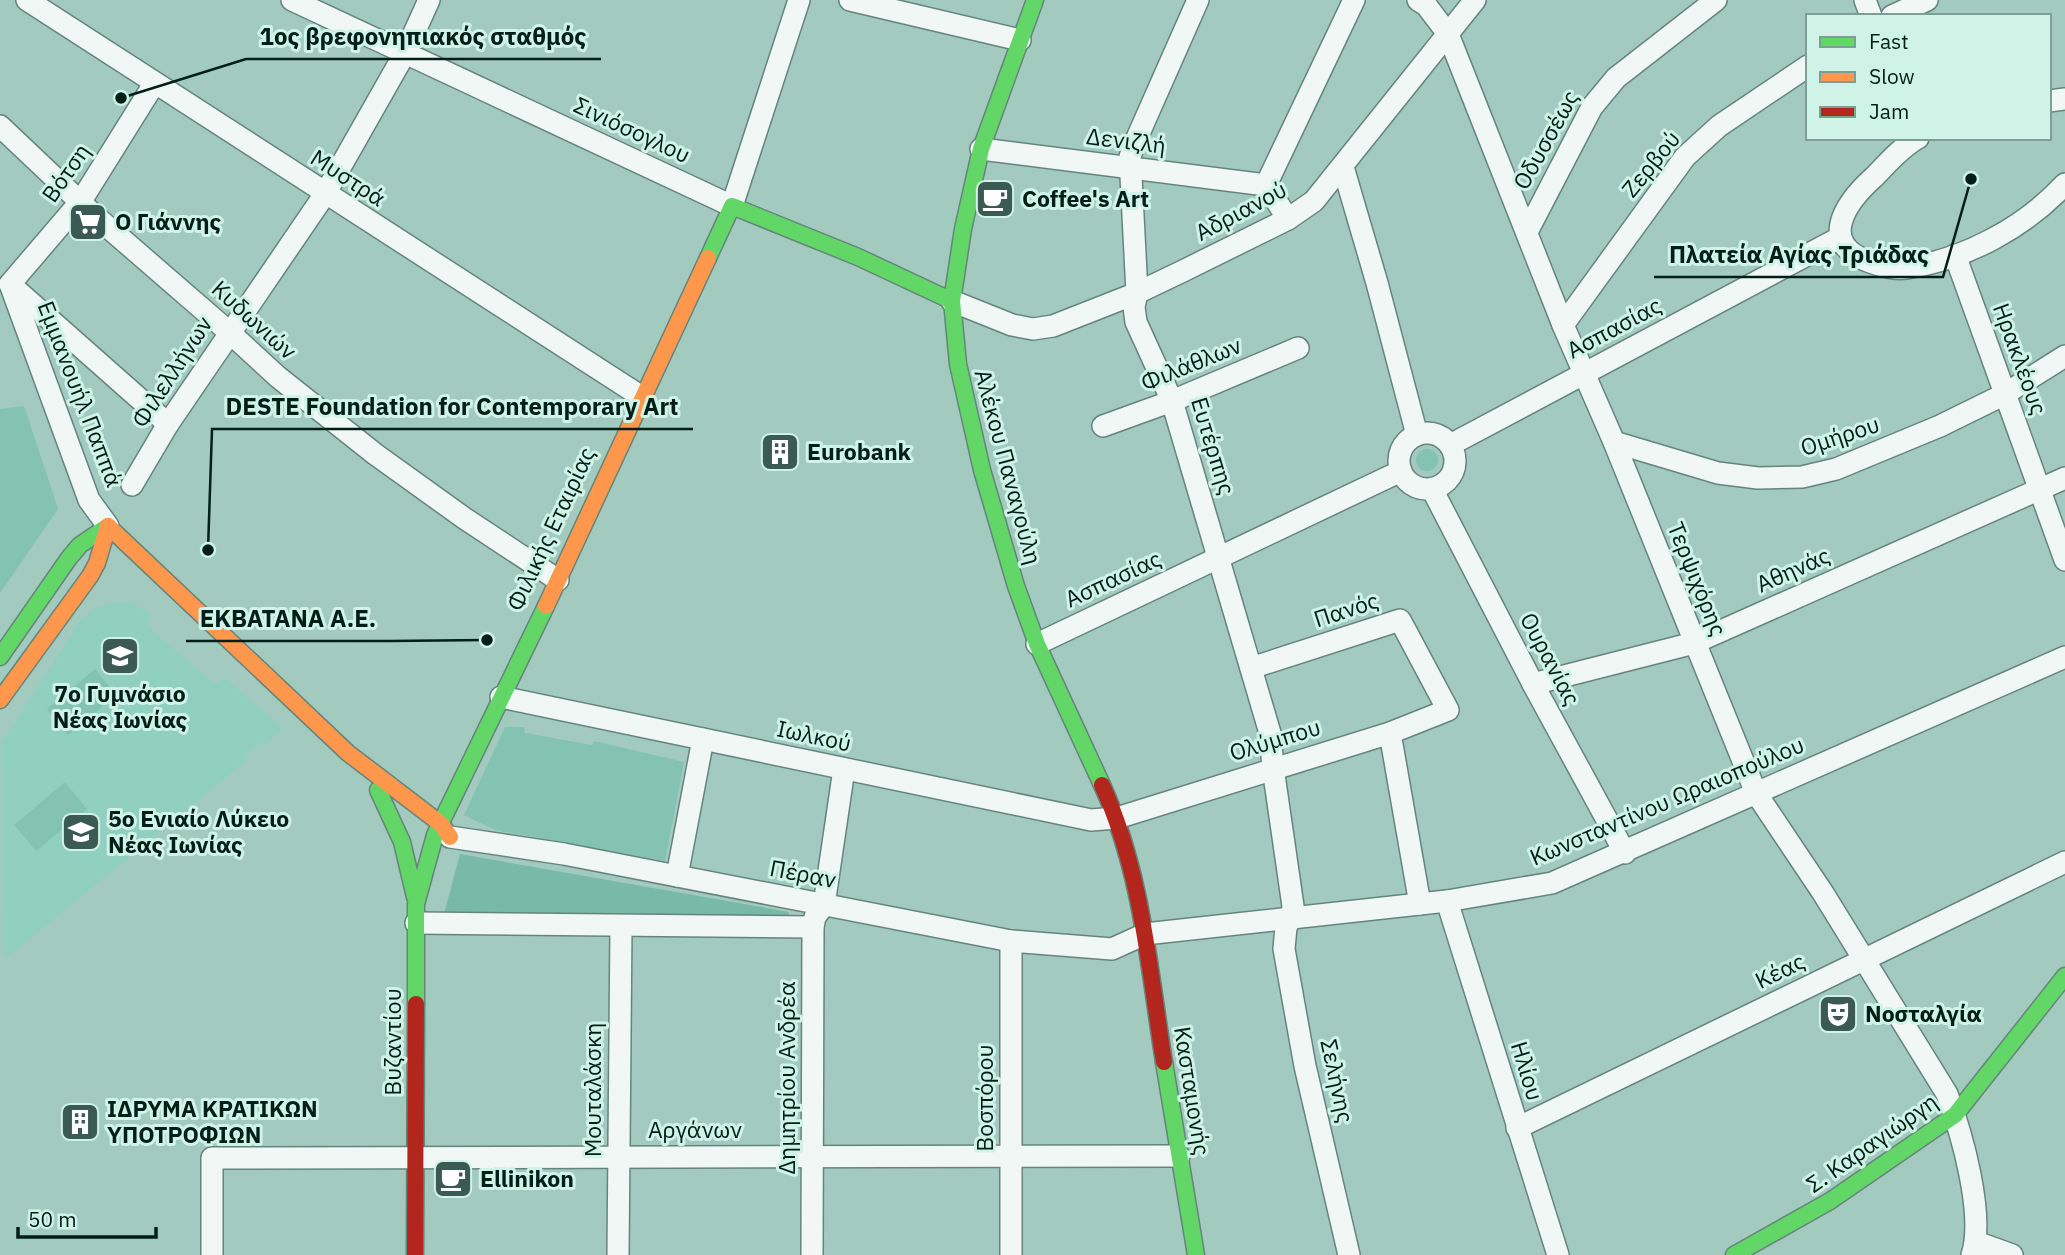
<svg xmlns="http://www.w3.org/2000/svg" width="2065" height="1255" viewBox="0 0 2065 1255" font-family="'IBM Plex Sans',sans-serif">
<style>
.built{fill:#91d0be}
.green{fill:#84c2b1}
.forest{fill:#79b9a7}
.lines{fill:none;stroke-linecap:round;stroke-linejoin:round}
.street-casing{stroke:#65857c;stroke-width:24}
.fast-casing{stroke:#65857c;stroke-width:19}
.slow-casing{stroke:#65857c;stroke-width:19}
.jam-casing{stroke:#65857c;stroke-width:19}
.street{stroke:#f1f7f5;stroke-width:21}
.fast{stroke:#63d668;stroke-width:16}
.slow{stroke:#ff974d;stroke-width:16}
.jam{stroke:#b3261e;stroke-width:16}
.labels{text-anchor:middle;stroke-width:6;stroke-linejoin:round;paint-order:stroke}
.street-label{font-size:23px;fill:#011e17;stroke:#d0f3e7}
.poi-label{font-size:23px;font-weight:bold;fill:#011e17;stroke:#d0f3e7;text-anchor:start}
.leader{fill:none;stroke:#011e17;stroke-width:2.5}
.callout-dot{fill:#011e17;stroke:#d0f3e7;stroke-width:2.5}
.callout-label{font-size:24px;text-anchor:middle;font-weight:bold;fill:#011e17;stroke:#d0f3e7;stroke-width:6;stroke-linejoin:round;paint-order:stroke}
</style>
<rect width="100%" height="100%" fill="#a3cabf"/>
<path class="built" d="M 117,601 L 130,602 L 150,613 L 148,627 L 216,685 L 224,677 L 283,729 L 264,745 L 262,742 L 246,754 L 247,760 L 4,960 L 1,744 L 82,618 L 94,608 Z"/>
<g class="green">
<path d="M 24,406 L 58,509 L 0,593 L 0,409 Z"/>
<circle cx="1427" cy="460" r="11"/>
<path d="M 95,669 L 116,695 L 68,735 L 47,709 Z"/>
<path d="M 505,727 L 524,727 L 525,733 L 592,745 L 594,741 L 684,762 L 665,861 L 495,830 L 464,815 Z"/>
<path d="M 65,782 L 87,809 L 36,851 L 14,825 Z"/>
</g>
<path class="forest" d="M 460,854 L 789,912 L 787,919 L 444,914 Z"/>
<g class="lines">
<g class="street-casing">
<g id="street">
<path d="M 27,0 L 642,397"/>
<path d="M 292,0 L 732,206 L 799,0"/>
<path d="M 850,0 L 1020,40"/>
<path d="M 1198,0 L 1133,147 L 1130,157 L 1137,293 L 1134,307 L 1136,322 L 1172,401 L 1270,733 L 1273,768 L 1293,906 L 1291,919 L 1286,927 L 1284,949 L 1305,1066 L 1349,1255"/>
<path d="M 1418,0 L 1426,5 L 1448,34 L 1563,325 L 1614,442 L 1756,793 L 1823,893 L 1947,1094 C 1962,1134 1985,1215 1972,1255"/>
<path d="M 1865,0 L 1871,16"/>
<path d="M 1892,16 L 1927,0"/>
<path d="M 2049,101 L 2065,99"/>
<path d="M 0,126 L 94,215 L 229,332 L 278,377 L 375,454 L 464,518 L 558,580"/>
<path d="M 1918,138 C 1901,147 1887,164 1874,177 C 1845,203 1817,244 1870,262 C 1881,266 1895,270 1906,268 C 1965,260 2025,227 2065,184"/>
<path d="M 981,149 L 1266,185"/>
<path d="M 1343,167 L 1377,283 L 1417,435"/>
<path d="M 1266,185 L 1354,0"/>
<path d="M 1266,185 L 1288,219"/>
<path d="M 1527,232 L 1592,107 L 1616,78 L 1716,0"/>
<path d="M 1955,255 L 2065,560"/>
<path d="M 10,284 L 89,500 L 108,526"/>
<path d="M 10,284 L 81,201 L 154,84"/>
<path d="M 12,286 L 168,424"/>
<path d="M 952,301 L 1012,325 L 1033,329 L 1053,326 L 1137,293 L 1183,271 L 1288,219 L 1314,201 L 1475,0"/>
<path d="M 1563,325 L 1685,157 L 1719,126 L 1808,66"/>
<path d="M 1103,426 L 1172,401 L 1298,348"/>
<circle cx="1427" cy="461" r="28"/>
<path d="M 1614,442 L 1718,473 L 1758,478 L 1802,477 L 1836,469 L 1940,426 L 2005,394 L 2065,356"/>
<path d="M 1450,445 L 1839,238"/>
<path d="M 132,485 L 168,424 L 325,194 L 405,53 L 429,0"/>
<path d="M 1432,489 L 1533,684 L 1625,853"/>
<path d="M 1037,644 L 1401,471"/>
<path d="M 1533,684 L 1694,643 L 2065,478"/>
<path d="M 501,697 L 1091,820 L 1117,818 L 1390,733 L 1448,710 L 1400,620 L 1251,668"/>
<path d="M 1390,733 L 1420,904"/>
<path d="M 450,837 L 564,854 L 1011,941 L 1112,949 L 1145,934 L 1447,901 L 1552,883 L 2065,657"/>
<path d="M 677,876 L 703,739"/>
<path d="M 1447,901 L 1558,1255"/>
<path d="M 416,923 L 813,927"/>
<path d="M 1517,1128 L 2065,862"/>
<path d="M 1976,1242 L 2012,1255"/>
<path d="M 212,1255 L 212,1158 L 1179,1156"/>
<path d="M 618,1255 L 621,926"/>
<path d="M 812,1255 L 813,927 L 815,917 L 824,905 L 844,769"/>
<path d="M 1011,1255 L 1011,941"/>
</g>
</g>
<g class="fast-casing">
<g id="fast">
<path d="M 1035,0 L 981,149 L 963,229 L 952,301 L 958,364 L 982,470 L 1016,586 L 1037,644 L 1102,785"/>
<path d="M 708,258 L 732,206 L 858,257 L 952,301"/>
<path d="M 0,657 L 69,558 L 80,545 L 108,526"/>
<path d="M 378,790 L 402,842 L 415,897"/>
<path d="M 416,1004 L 416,904 L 435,835 L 546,606"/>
<path d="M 1164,1062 L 1196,1255"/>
<path d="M 1734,1255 L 1830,1201 L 1955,1115 L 2065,976"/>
</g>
</g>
<g class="slow-casing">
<g id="slow">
<path d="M 108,526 L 348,753 L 441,824 L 450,837"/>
<path d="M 546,606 L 708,258"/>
<path d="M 0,700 L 90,576 L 97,563 L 108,526"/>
</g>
</g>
<g class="jam-casing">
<g id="jam">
<path d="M 1102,785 C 1142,872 1149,969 1164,1062"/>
<path d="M 415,1255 L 416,1004"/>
</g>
</g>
<use href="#street" class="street"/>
<use href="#fast" class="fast"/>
<use href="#slow" class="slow"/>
<use href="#jam" class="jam"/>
</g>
<defs>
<g id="cafe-square" transform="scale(2.0125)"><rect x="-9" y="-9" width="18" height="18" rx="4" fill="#3a5a52" stroke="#d0f3e7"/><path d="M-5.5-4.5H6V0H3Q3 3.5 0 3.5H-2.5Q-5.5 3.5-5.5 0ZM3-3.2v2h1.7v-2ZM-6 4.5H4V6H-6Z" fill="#fff"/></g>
<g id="supermarket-square" transform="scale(2.0125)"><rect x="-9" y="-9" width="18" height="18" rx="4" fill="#3a5a52" stroke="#d0f3e7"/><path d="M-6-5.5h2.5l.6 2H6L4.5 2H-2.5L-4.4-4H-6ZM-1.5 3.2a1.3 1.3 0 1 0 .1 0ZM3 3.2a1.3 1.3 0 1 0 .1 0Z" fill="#fff"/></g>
<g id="building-square" transform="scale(2.0125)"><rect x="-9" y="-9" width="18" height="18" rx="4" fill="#3a5a52" stroke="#d0f3e7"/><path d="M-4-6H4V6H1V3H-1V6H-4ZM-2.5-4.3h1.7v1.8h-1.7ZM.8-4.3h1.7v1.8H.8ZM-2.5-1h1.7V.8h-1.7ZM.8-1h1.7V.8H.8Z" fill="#fff"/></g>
<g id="school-square" transform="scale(2.0125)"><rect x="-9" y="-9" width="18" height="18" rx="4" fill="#3a5a52" stroke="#d0f3e7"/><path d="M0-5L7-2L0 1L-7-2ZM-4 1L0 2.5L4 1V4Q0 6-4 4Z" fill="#fff"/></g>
<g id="theatre-square" transform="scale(2.0125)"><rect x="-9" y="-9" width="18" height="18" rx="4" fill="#3a5a52" stroke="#d0f3e7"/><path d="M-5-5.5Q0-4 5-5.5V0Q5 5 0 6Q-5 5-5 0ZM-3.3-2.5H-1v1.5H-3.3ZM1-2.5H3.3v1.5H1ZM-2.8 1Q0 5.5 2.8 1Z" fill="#fff"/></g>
</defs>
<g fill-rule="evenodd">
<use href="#cafe-square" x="995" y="199"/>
<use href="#supermarket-square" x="88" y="222"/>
<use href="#building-square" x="780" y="452"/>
<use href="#school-square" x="120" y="656"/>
<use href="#school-square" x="81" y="832"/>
<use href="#theatre-square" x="1838" y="1014"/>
<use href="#building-square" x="80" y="1122"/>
<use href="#cafe-square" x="453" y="1179"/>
</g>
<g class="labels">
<g class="street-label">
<text transform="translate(632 130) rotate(25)" y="8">Σινιόσογλου</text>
<text transform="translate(1546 140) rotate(-61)" y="8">Οδυσσέως</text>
<text transform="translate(1126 141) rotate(7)" y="8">Δενιζλή</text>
<text transform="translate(1651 164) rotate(-51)" y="8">Ζερβού</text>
<text transform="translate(66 173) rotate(-55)" y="8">Βότση</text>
<text transform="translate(348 178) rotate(33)" y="8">Μυστρά</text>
<text transform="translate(1241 211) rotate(-28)" y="8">Αδριανού</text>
<text transform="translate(254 320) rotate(42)" y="8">Κυδωνιών</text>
<text transform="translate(1614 328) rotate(-28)" y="8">Ασπασίας</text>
<text transform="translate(2020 359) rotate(70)" y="8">Ηρακλέους</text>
<text transform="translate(1191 364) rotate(-22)" y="8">Φιλάθλων</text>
<text transform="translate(172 372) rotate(-57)" y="8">Φιλελλήνων</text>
<text transform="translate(80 394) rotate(69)" y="8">Εμμανουήλ Παππά</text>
<text transform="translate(1840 436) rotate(-18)" y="8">Ομήρου</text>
<text transform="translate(1213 446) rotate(73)" y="8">Ευτέρπης</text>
<text transform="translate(1008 467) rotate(75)" y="8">Αλέκου Παναγούλη</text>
<text transform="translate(551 529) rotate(-65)" y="8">Φιλικής Εταιρίας</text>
<text transform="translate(1793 570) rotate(-24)" y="8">Αθηνάς</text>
<text transform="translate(1113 579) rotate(-25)" y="8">Ασπασίας</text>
<text transform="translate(1697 579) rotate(68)" y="8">Τερψιχόρης</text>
<text transform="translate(1346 610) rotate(-18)" y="8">Πανός</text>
<text transform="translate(1550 659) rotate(62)" y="8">Ουρανίας</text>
<text transform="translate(814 736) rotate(12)" y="8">Ιωλκού</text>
<text transform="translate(1275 740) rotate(-17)" y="8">Ολύμπου</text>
<text transform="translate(1667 801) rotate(-23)" y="8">Κωνσταντίνου Ωραιοπούλου</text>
<text transform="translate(803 874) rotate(11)" y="8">Πέραν</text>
<text transform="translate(1780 971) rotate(-26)" y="8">Κέας</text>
<text transform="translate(393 1042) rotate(-90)" y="8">Βυζαντίου</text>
<text transform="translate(1527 1071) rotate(73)" y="8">Ηλίου</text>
<text transform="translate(787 1078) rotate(-90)" y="8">Δημητρίου Ανδρέα</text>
<text transform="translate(1337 1081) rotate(78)" y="8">Σελήνης</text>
<text transform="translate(593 1090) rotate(-90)" y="8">Μουταλάσκη</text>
<text transform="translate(1192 1091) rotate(81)" y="8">Κασταμονής</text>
<text transform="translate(985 1098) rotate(-90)" y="8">Βοσπόρου</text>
<text x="695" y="1138">Αργάνων</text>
<text transform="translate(1872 1143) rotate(-35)" y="8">Σ. Καραγιώργη</text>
</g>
<g class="poi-label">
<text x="1022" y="207">Coffee's Art</text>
<text x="115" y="230">Ο Γιάννης</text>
<text x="807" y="460">Eurobank</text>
<text x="120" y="702" text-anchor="middle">7ο Γυμνάσιο<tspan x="120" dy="26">Νέας Ιωνίας</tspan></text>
<text x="108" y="827">5ο Ενιαίο Λύκειο<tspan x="108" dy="26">Νέας Ιωνίας</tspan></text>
<text x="1865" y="1022">Νοσταλγία</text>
<text x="107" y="1117">ΙΔΡΥΜΑ ΚΡΑΤΙΚΩΝ<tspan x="107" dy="26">ΥΠΟΤΡΟΦΙΩΝ</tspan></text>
<text x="480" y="1187">Ellinikon</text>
</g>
</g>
<path class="leader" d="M121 98L246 59H601M1971 179L1943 277H1654M208 550L212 429H693M487 640L390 641H186"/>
<g class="callout-dot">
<circle cx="121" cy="98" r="7"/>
<circle cx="1971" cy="179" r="7"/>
<circle cx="208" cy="550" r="7"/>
<circle cx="487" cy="640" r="7"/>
</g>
<g class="callout-label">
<text x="423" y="45">1ος βρεφονηπιακός σταθμός</text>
<text x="1799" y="263">Πλατεία Αγίας Τριάδας</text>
<text x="452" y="415">DESTE Foundation for Contemporary Art</text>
<text x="288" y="627">ΕΚΒΑΤΑΝΑ Α.Ε.</text>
</g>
<rect x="1806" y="14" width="245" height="126" fill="#d0f3e7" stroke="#7d9e94" stroke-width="2"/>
<rect x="1820" y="37" width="35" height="10" fill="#63d668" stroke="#7d9e94" stroke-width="2"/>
<text x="1869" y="49" font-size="21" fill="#011e17">Fast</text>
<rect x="1820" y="72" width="35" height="10" fill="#ff974d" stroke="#7d9e94" stroke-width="2"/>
<text x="1869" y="84" font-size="21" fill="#011e17">Slow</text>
<rect x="1820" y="107" width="35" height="10" fill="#b3261e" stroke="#7d9e94" stroke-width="2"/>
<text x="1869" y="119" font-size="21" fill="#011e17">Jam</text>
<path d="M18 1227v10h138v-10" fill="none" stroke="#011e17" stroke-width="3.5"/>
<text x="28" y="1227" font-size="21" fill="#011e17" stroke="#d0f3e7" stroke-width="5" paint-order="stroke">50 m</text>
</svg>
